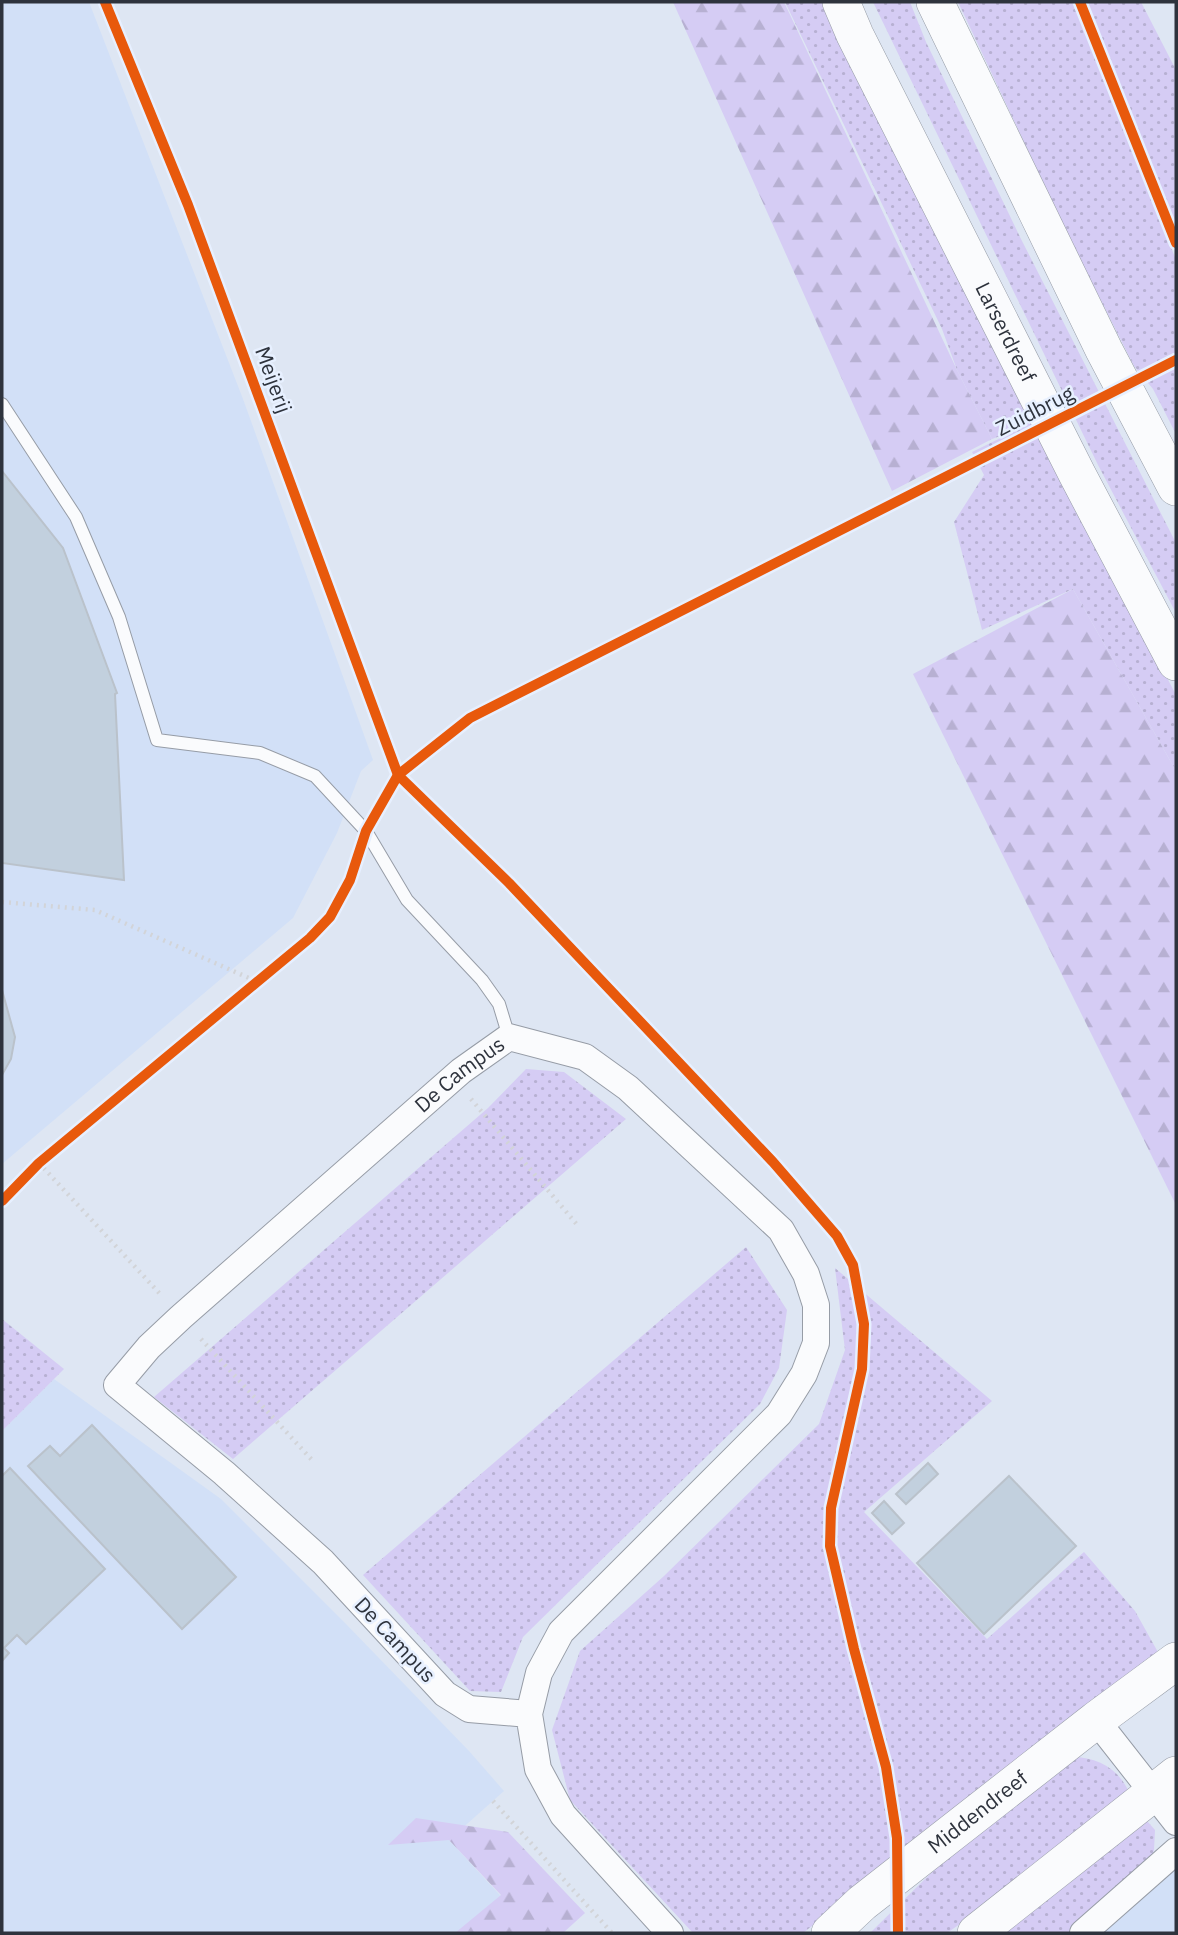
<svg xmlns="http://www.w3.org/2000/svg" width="1178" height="1935" viewBox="0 0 1178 1935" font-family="'IBM Plex Sans',sans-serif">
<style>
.built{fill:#d2e0f7}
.green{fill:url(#green-dots)}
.forest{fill:url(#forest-firs)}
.building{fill:#c2d0de;stroke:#bac2cb;stroke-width:2}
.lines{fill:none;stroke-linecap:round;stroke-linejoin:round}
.service-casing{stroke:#969ca6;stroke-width:14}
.minor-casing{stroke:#969ca6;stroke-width:28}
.secondary-casing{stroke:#969ca6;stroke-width:38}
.path{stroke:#d2d4d8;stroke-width:4.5;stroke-dasharray:2 5;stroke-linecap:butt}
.service{stroke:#fafbfd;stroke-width:12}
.minor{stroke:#fafbfd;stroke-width:26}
.secondary{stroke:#fafbfd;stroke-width:37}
.cycleway-casing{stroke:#e7f0ff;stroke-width:15}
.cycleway{stroke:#e8590c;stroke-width:10}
.labels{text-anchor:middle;stroke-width:5;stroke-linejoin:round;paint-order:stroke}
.street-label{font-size:21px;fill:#2e333d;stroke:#e7f0ff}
</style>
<defs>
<pattern id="green-dots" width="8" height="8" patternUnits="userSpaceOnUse" patternTransform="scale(1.75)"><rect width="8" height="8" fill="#d5ccf4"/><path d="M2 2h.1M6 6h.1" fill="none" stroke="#b7b0d2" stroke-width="1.8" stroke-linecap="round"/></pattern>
<pattern id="forest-firs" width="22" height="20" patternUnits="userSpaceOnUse" patternTransform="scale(1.75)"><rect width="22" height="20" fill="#d5ccf4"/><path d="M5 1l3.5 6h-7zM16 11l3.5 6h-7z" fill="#b7b0d2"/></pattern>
</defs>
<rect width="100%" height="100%" fill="#dee6f3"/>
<g class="built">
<path d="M 2,2 L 89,2 L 243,399 L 373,760 L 361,771 L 337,833 L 293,918 L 2,1164 Z"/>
<path d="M 54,1379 L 221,1499 L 346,1624 L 469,1751 L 504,1791 L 449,1840 L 535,1933 L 2,1933 L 2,1431 Z"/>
<path d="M 1176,1842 L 1176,1933 L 1070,1933 Z"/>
</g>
<g class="green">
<path d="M 785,2 L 827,2 L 945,251 L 1176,695 L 1176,771 L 1073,589 L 982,630 L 954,522 L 984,475 L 972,452 L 1019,429 L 992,439 L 957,370 L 942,329 Z"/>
<path d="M 873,2 L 910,2 L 926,42 L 1021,239 L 1176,543 L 1176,613 L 1098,465 Z"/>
<path d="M 958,2 L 1075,2 L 1176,260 L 1176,434 L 1153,389 L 1134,366 L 1067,233 Z"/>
<path d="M 1087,2 L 1141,2 L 1176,70 L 1176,231 Z"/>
<path d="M 526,1069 L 564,1072 L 626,1119 L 233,1459 L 154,1397 L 488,1108 Z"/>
<path d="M 746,1247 L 787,1310 L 779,1368 L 760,1404 L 523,1637 L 501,1692 L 470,1691 L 363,1575 Z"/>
<path d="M 835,1268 L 992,1401 L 864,1512 L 987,1639 L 1084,1552 L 1135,1611 L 1159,1654 L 803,1933 L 693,1933 L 570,1800 L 552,1730 L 580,1651 L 664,1576 L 819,1424 L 845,1350 Z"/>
<path d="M 2,1319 L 64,1369 L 2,1431 Z"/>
<path d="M 1072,1757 C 1097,1757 1117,1768 1128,1790 L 1020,1882 L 947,1933 L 870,1933 L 975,1830 Z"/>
<path d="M 1139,1821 L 1148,1822 L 1155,1830 L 1154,1850 L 1146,1870 L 1070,1933 L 997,1933 Z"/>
</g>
<g class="forest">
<path d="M 673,2 L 784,2 L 957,370 L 992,439 L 892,491 Z"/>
<path d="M 1073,589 L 1176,771 L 1176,1205 L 913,674 Z"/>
<path d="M 416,1818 L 508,1832 L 585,1913 L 563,1933 L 455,1933 L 501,1895 L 449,1840 L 388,1845 Z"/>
</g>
<g class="building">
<path d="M 2,471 L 63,548 L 117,693 L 115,694 L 124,880 L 2,863 Z"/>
<path d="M 2,990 L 15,1037 L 11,1059 L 2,1075 Z"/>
<path d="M 92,1425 L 236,1577 L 182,1629 L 28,1466 L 50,1446 L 60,1456 Z"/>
<path d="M 928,1463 L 938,1474 L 906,1504 L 896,1494 Z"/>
<path d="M 10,1468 L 105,1569 L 26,1644 L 17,1635 L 4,1648 L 9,1653 L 2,1661 L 2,1476 Z"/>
<path d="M 1009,1476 L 1076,1546 L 984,1634 L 917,1563 Z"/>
<path d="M 884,1501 L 904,1523 L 892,1534 L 872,1513 Z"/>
</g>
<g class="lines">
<g class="service-casing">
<path id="service" d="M 2,404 L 76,517 L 119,617 L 157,740 L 260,753 L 315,776 L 366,831 L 407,900 L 482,980 L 499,1004 L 509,1037"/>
</g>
<g class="minor-casing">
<g id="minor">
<path id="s1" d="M 529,1714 L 469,1709 L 445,1694 L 323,1562 L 224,1473 L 117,1385 L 149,1347 L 181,1317 L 461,1071 L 509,1037 L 585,1057 L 628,1088 L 781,1230 L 806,1274 L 816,1305 L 816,1343 L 804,1374 L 779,1414 L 561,1632 L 539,1673 L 529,1714 L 538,1769 L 563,1815 L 670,1933"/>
<path d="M 1096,1720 L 1176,1822"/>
<path d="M 1083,1933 L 1176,1851"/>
</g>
</g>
<g class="secondary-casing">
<g id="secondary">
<path id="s2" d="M 841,2 L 855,35 L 1077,474 L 1176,662"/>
<path d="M 935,2 L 1104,350 L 1176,487"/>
<path id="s3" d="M 830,1933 L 862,1903 L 1096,1720 L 1176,1661"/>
<path d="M 976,1933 L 1176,1775"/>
</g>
</g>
<g class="path">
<path d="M 2,902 L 95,910 L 258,982"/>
<path d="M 471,1099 L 579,1227"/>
<path d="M 39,1163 L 162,1296"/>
<path d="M 201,1339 L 312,1460"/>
<path d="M 493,1801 L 612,1933"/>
</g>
<use href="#service" class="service"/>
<use href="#minor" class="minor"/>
<use href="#secondary" class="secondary"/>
<g class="cycleway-casing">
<g id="cycleway">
<path d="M 105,2 L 188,205 L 398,775 L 509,883 L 773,1162 L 837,1236 L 853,1265 L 864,1324 L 862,1369 L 831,1508 L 830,1546 L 854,1649 L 886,1767 L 897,1838 L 898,1933"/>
<path d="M 1080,2 L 1176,243"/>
<path d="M 2,1201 L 39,1163 L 310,938 L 330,917 L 350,880 L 366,831 L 398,775 L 470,718 L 1176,360"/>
</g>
</g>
<use href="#cycleway" class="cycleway"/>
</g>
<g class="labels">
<g class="street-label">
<text dy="7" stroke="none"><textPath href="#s2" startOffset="369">Larserdreef</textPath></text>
<text transform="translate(273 380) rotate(70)" y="7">Meijerij</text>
<text transform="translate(1035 411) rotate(-27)" y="7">Zuidbrug</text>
<text dy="7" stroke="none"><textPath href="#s1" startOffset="1003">De Campus</textPath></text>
<text transform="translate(395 1640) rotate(47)" y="7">De Campus</text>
<text dy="7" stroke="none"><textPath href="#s3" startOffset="191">Middendreef</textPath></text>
</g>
</g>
<rect width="1178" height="1935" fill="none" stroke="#2e333d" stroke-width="7"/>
</svg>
